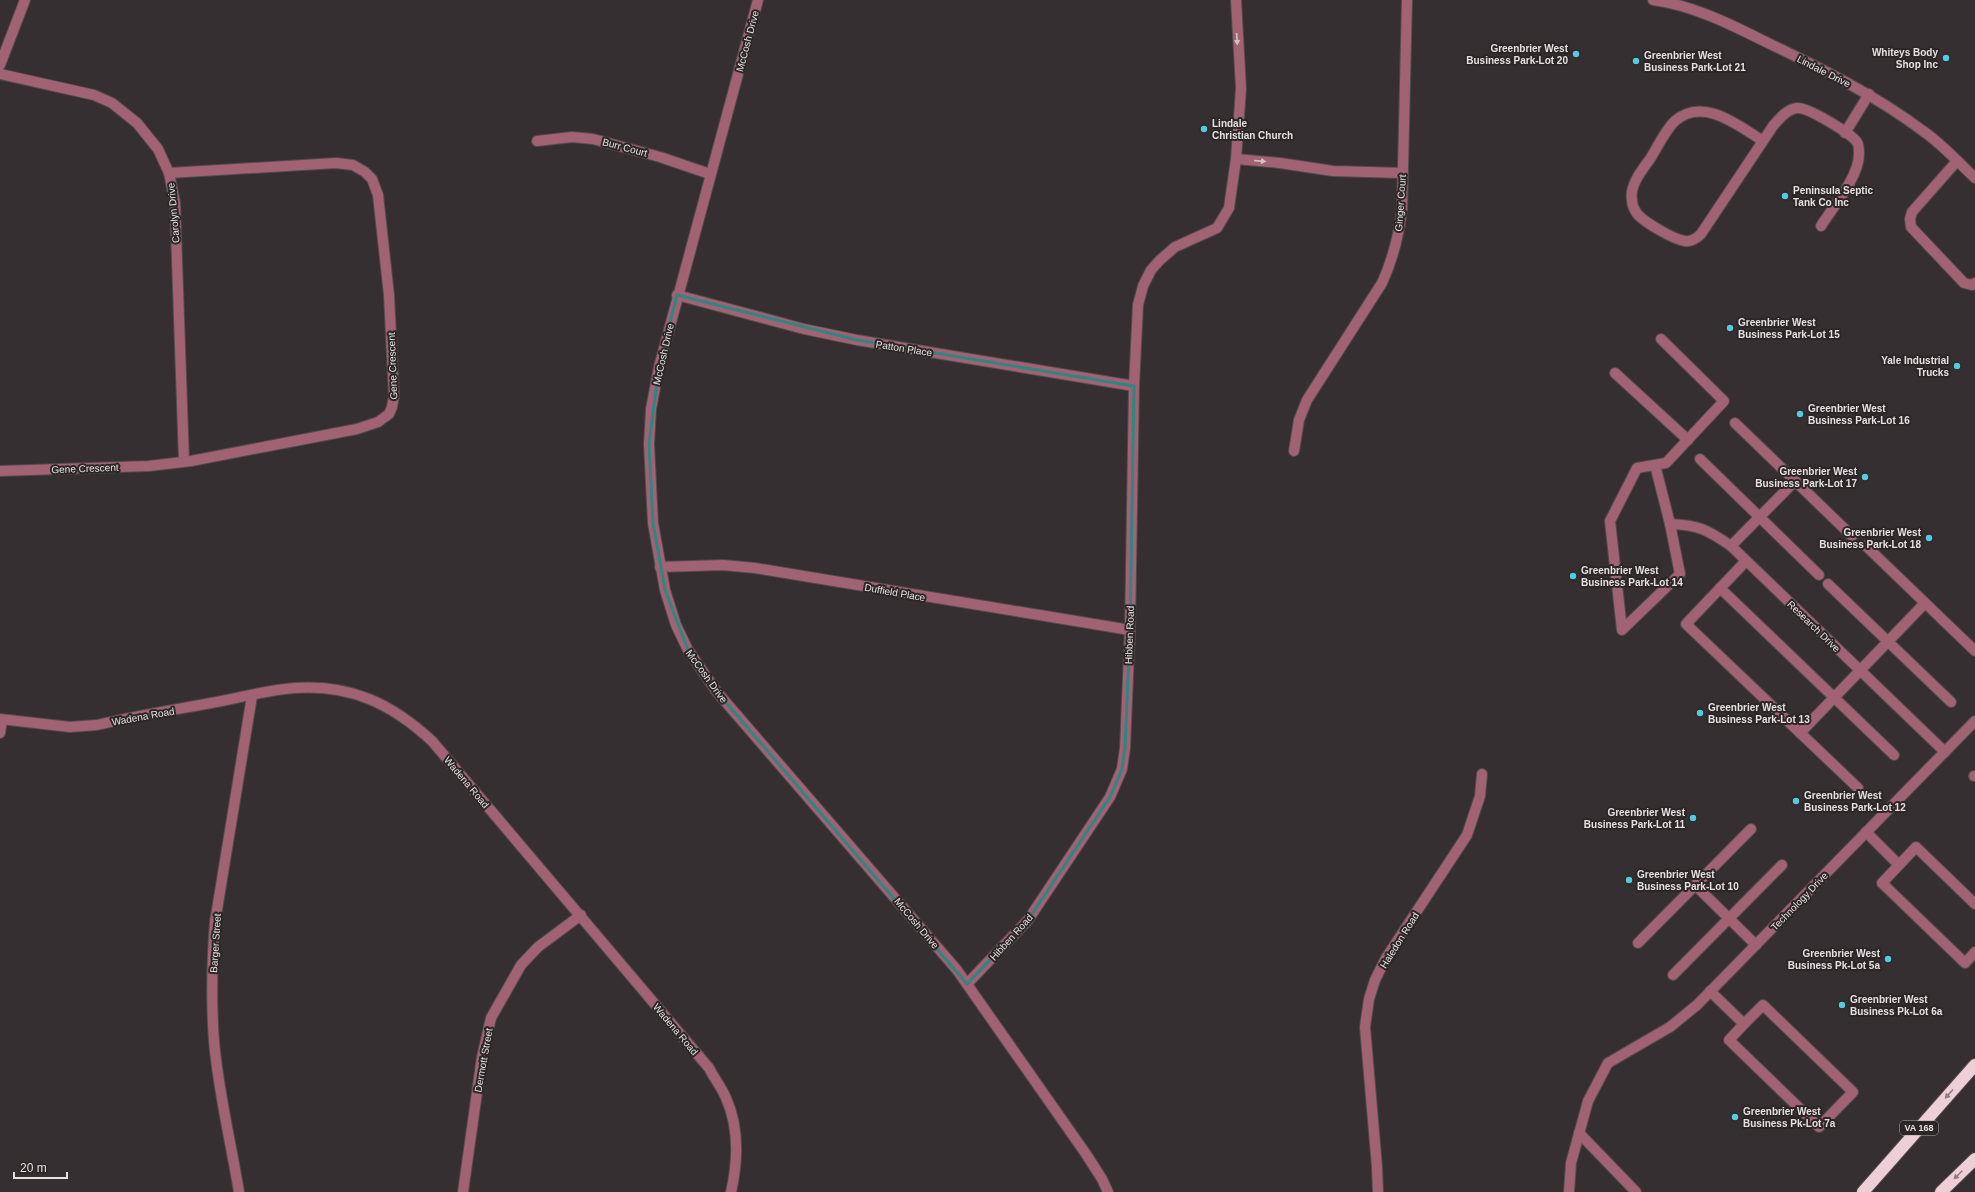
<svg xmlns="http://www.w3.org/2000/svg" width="1975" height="1192" viewBox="0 0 1975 1192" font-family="Helvetica,sans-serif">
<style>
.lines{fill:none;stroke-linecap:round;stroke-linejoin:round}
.minor-casing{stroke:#524b4d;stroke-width:12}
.highway-casing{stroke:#524b4d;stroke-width:14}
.minor{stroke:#a16274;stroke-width:10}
.highway{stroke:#efcfd7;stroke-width:12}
.oneway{fill:#d4c1c6}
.oneway2{fill:#8e7a7f}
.marked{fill:none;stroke:#2f867f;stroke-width:3;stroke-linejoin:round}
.poi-dot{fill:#55cadf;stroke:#2c2627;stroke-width:1.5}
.labels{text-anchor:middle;stroke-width:4;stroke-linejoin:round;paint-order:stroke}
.shield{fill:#2c2627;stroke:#aea9aa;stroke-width:1}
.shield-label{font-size:9px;font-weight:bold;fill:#e5e1e2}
.street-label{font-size:10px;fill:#e5e1e2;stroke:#2c2627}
.poi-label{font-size:10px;font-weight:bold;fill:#e5e1e2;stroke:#2c2627;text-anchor:start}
</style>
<rect width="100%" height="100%" fill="#362f31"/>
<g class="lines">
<g class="minor-casing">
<g id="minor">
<path d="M 758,0 L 659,367 L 651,409 L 649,444 L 653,523 L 665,590 L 676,625 L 688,650 L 717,692 L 957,970 L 1086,1154 L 1102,1179 L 1108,1192"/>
<path d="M 1236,0 L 1241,88 L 1236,159 L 1280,163 L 1333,171 L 1403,173"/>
<path d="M 1653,0 C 1692,5 1730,24 1764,41 C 1820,68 1874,94 1923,131 C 1942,144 1958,162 1975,178"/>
<path d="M 0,65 L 25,0"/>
<path d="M 0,74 L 94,95 L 112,103 L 137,123 L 158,149 L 169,173 L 175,203 L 184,461"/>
<path d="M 1845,133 L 1869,94"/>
<path d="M 537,141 L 572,137 L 593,139 L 660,157 L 710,174"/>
<path d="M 1763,141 C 1739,126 1703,96 1675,121 C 1666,129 1657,148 1650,159 C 1642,170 1629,186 1632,200 C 1632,203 1634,209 1636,212 C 1641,221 1675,240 1685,241 C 1692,242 1697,238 1701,234 L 1773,126 C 1779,119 1787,109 1797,108 C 1808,107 1850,133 1857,142 C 1859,145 1859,150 1859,154 C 1859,177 1833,207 1821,226"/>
<path d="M 1957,161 L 1912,212 L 1910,219 L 1911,227 L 1964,283 L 1972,285 L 1975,283"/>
<path d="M 677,295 L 804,329 L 857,340 L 1134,386"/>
<path d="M 1615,373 L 1688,440"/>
<path d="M 1735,423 L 1852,536"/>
<path d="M 1294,451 L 1299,420 L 1307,400 L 1382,283 C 1393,259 1399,235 1402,209 L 1407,0"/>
<path d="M 1700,459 L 1819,575"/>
<path d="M 1655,465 L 1670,524 L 1680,574 L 1622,630 L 1610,521 L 1637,468 L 1666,463 L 1724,401 L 1661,339"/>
<path d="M 0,471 L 149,466 L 191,461 L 357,429 L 378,422 L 389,414 L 392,407 L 394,396 L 389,295 L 378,195 L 372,179 L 365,172 L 353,165 L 336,163 L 169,173"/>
<path d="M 1670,524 C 1699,525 1708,530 1731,546 L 1945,752"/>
<path d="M 1731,546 L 1795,481"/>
<path d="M 1866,546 L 1975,651"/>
<path d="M 1746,561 L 1686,624 L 1858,788"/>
<path d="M 660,567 L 723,565 L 755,568 L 1130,630"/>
<path d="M 1828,584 L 1951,702"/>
<path d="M 1720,588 L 1894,755"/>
<path d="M 0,719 L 70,727 L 97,725 C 134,716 173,710 211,703 C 238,698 267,690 295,688 C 351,684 392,704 432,741 L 709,1068 C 714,1078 722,1088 726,1098 C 739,1127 738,1161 731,1192"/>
<path d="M 0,733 L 2,720"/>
<path d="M 1800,733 L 1925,603"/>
<path d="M 1974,776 L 1975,776"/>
<path d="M 1866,832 L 1899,865"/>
<path d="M 1695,885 L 1756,945"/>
<path d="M 1975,904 L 1916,847 L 1882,883 L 1965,963 L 1975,952"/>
<path d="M 1638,943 L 1751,829"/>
<path d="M 1673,975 L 1782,865"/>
<path d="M 967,984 L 1028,920 L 1110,797 L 1122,769 L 1125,748 L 1130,630 L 1134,386 L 1138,305 L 1143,286 L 1151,270 L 1160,260 L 1175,247 L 1217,228 L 1229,208 L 1236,159"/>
<path d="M 1710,991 L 1744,1024 L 1729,1040 L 1819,1127 L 1853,1092 L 1763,1005 L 1744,1024"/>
<path d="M 1579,1133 L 1636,1192"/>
<path d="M 239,1192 C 231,1143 218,1090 214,1041 C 211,1001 212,961 215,922 L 252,696"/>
<path d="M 463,1192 L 482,1057 L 491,1018 L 521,965 L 538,947 L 581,915"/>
<path d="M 1378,1192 L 1377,1167 L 1365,1027 L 1369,999 L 1375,980 L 1386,958 L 1467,835 L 1480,796 L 1482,774"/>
<path d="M 1569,1192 L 1571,1163 L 1588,1101 L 1608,1063 L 1670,1027 L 1697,1005 L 1975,721"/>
</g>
</g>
<g class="highway-casing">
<g id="highway">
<path d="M 1863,1192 L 1975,1065"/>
<path d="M 1941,1192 L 1975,1159"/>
</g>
</g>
<use href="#minor" class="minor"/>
<use href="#highway" class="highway"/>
</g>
<defs><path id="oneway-solid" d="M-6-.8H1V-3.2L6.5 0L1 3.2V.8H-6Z"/></defs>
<g class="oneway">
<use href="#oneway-solid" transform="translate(1237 39) rotate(86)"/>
<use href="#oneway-solid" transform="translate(1260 161) rotate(5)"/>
</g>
<g class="oneway2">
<use href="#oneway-solid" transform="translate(1949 1094) rotate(132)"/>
<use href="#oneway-solid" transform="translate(1958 1175) rotate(135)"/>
</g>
<path class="marked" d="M 677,295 L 857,340 L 1134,386 L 1130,630 L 1125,748 L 1122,769 L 1110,797 L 1028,920 L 967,984 L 717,692 L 688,650 L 665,590 L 653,523 L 649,444 L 659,367 Z"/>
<g class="poi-dot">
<circle cx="1576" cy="54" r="4"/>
<circle cx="1946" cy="58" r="4"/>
<circle cx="1636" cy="61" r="4"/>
<circle cx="1204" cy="129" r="4"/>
<circle cx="1785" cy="196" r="4"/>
<circle cx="1730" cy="328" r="4"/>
<circle cx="1957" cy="366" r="4"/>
<circle cx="1800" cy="414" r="4"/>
<circle cx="1865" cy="477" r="4"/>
<circle cx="1929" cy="538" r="4"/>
<circle cx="1573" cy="576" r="4"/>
<circle cx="1700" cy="713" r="4"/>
<circle cx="1796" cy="801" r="4"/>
<circle cx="1693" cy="818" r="4"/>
<circle cx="1629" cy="880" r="4"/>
<circle cx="1888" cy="959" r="4"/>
<circle cx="1842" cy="1005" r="4"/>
<circle cx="1735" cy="1117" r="4"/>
</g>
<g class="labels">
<rect class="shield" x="1900" y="1121" width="38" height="14" rx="3"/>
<g class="shield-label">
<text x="1919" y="1131">VA 168</text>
</g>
<g class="street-label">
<text transform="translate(747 41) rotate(-75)" y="4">McCosh Drive</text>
<text transform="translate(1824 71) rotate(27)" y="4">Lindale Drive</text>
<text transform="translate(625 147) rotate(15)" y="4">Burr Court</text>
<text transform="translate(1400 203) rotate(-86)" y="4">Ginger Court</text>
<text transform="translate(173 213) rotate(-95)" y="4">Carolyn Drive</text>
<text transform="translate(904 348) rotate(9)" y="4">Patton Place</text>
<text transform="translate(663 354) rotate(-77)" y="4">McCosh Drive</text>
<text transform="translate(392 366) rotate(-92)" y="4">Gene Crescent</text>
<text transform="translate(85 468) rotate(-2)" y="4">Gene Crescent</text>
<text transform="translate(895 592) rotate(10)" y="4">Duffield Place</text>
<text transform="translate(1814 626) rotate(44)" y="4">Research Drive</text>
<text transform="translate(1129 635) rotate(-88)" y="4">Hibben Road</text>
<text transform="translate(707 676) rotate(54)" y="4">McCosh Drive</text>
<text transform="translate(143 716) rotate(-10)" y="4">Wadena Road</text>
<text transform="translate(467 782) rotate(50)" y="4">Wadena Road</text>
<text transform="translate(1799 901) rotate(-46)" y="4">Technology Drive</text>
<text transform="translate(917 923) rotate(50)" y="4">McCosh Drive</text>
<text transform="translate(1011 937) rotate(-48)" y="4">Hibben Road</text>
<text transform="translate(1399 940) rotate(-58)" y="4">Haledon Road</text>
<text transform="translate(215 943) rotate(-86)" y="4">Barger Street</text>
<text transform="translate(676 1029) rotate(50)" y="4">Wadena Road</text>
<text transform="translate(483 1060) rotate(-80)" y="4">Dermott Street</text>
</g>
<g class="poi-label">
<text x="1568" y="52" text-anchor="end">Greenbrier West<tspan x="1568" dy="12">Business Park-Lot 20</tspan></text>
<text x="1938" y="56" text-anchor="end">Whiteys Body<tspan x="1938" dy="12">Shop Inc</tspan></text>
<text x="1644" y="59">Greenbrier West<tspan x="1644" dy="12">Business Park-Lot 21</tspan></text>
<text x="1212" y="127">Lindale<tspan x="1212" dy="12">Christian Church</tspan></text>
<text x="1793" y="194">Peninsula Septic<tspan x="1793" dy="12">Tank Co Inc</tspan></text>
<text x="1738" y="326">Greenbrier West<tspan x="1738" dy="12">Business Park-Lot 15</tspan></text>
<text x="1949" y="364" text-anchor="end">Yale Industrial<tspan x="1949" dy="12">Trucks</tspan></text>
<text x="1808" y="412">Greenbrier West<tspan x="1808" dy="12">Business Park-Lot 16</tspan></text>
<text x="1857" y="475" text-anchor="end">Greenbrier West<tspan x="1857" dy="12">Business Park-Lot 17</tspan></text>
<text x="1921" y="536" text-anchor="end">Greenbrier West<tspan x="1921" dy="12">Business Park-Lot 18</tspan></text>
<text x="1581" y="574">Greenbrier West<tspan x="1581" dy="12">Business Park-Lot 14</tspan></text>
<text x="1708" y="711">Greenbrier West<tspan x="1708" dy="12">Business Park-Lot 13</tspan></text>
<text x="1804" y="799">Greenbrier West<tspan x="1804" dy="12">Business Park-Lot 12</tspan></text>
<text x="1685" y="816" text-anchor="end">Greenbrier West<tspan x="1685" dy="12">Business Park-Lot 11</tspan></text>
<text x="1637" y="878">Greenbrier West<tspan x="1637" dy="12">Business Park-Lot 10</tspan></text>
<text x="1880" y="957" text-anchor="end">Greenbrier West<tspan x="1880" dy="12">Business Pk-Lot 5a</tspan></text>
<text x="1850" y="1003">Greenbrier West<tspan x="1850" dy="12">Business Pk-Lot 6a</tspan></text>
<text x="1743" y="1115">Greenbrier West<tspan x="1743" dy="12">Business Pk-Lot 7a</tspan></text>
</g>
</g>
<path d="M14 1172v6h53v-6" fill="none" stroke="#e5e1e2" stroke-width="2"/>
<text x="20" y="1172" font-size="12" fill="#e5e1e2" stroke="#2c2627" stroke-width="3" paint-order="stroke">20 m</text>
</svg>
